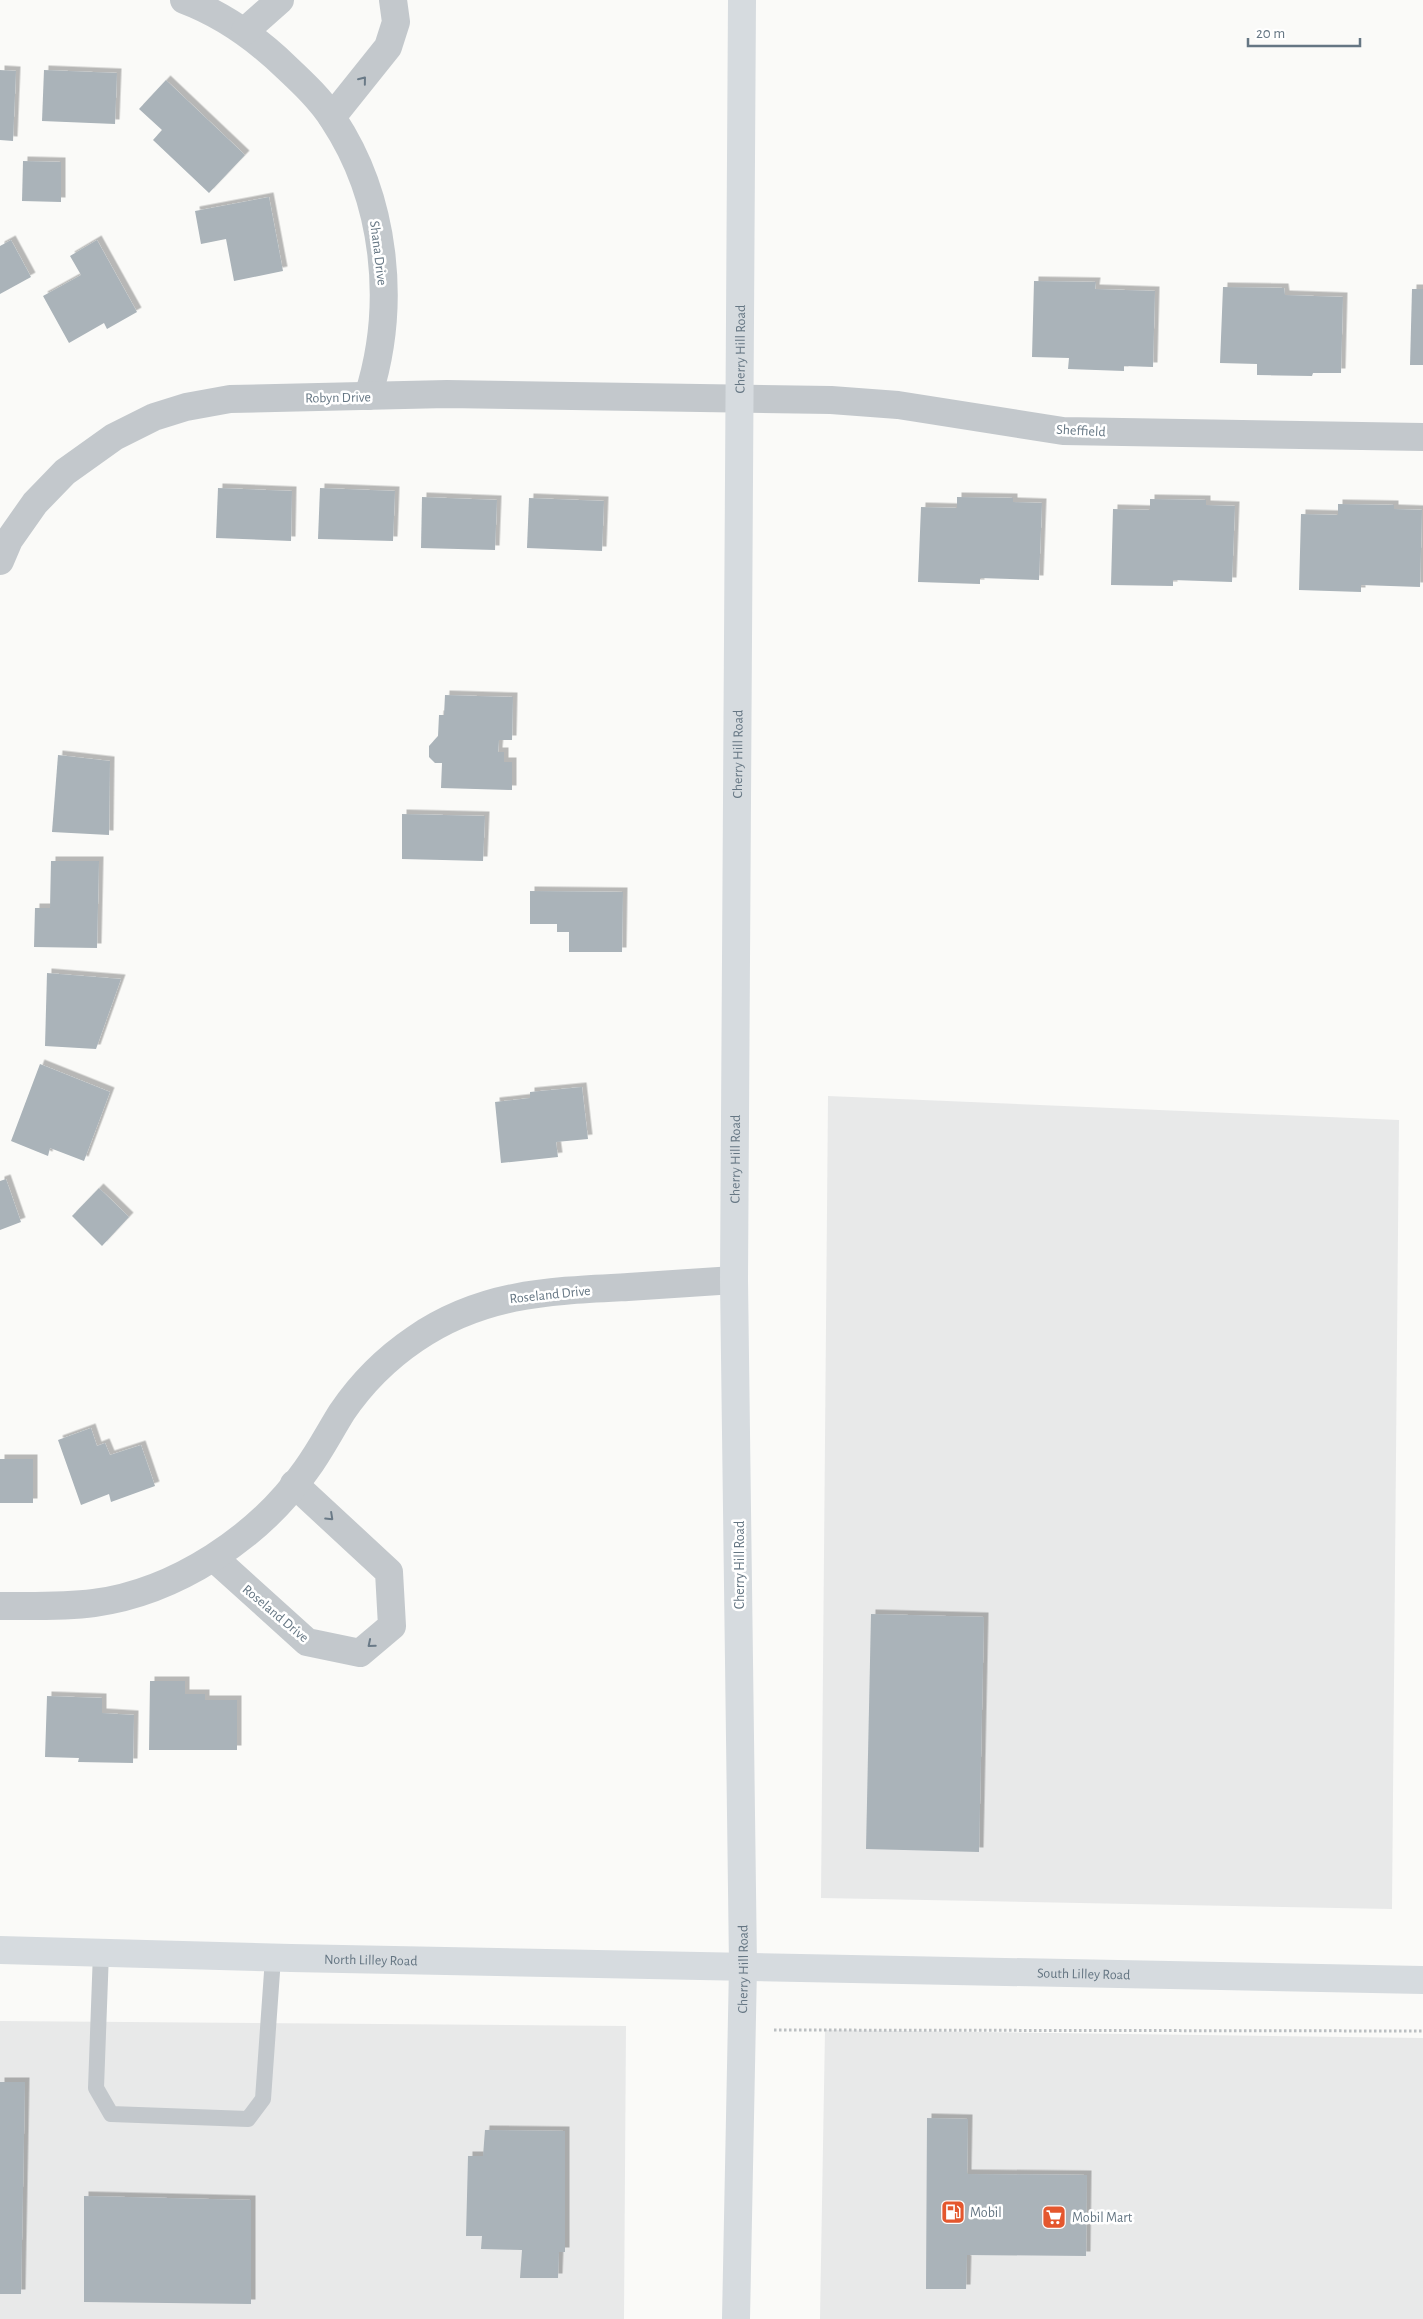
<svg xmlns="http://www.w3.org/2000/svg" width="1423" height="2319" viewBox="0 0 1423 2319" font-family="'Alegreya Sans',sans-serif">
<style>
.built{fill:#e8e9e9}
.building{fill:#aab3b9;filter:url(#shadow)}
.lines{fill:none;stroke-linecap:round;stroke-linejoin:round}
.path{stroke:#bbbfc2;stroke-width:3;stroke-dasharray:2.5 2.5;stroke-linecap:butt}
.lane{stroke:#c3c8cc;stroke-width:16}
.street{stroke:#c3c8cc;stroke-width:28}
.secondary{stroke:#d6dbdf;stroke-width:28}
.oneway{stroke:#6a7a87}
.labels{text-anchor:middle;stroke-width:5;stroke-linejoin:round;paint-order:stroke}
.street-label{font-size:14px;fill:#657683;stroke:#fff}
.poi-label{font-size:14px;fill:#657683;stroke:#fff;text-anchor:start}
</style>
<defs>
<filter id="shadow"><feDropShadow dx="4.5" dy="-4.5" stdDeviation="0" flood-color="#0004"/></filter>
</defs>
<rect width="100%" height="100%" fill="#fafaf8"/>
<g class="built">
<path d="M 828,1096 L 1399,1120 L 1392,1909 L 821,1898 Z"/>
<path d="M 0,2021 L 626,2026 L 624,2319 L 0,2319 Z"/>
<path d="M 825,2030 L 1423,2038 L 1423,2319 L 820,2319 Z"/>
</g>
<g class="building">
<path d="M 0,70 L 16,71 L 13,141 L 0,140 Z"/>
<path d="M 44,70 L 117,73 L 115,124 L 42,121 Z"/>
<path d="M 166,80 L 245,155 L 209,193 L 153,140 L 162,130 L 139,109 Z"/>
<path d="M 23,161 L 61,162 L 61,202 L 22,201 Z"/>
<path d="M 269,197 L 283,271 L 234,281 L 226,239 L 201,244 L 195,211 Z"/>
<path d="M 11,240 L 31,277 L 0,294 L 0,246 Z"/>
<path d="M 97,240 L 137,312 L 107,329 L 104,323 L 69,343 L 43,296 L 81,275 L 70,256 Z"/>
<path d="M 1034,281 L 1096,282 L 1095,289 L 1155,291 L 1153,367 L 1124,366 L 1124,371 L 1068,369 L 1069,358 L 1032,357 Z"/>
<path d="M 1223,287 L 1284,288 L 1285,295 L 1343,297 L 1341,373 L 1313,373 L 1312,376 L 1257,375 L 1257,364 L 1220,363 Z"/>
<path d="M 1412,289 L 1423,289 L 1423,365 L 1410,365 Z"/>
<path d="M 218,488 L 292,491 L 291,541 L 216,538 Z"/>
<path d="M 320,488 L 395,491 L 393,541 L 318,539 Z"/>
<path d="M 422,497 L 497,500 L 495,550 L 421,548 Z"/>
<path d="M 957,497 L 1013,498 L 1013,502 L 1042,503 L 1039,580 L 980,578 L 980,584 L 918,582 L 921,507 L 957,508 Z"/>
<path d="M 529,498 L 604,501 L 602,551 L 527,548 Z"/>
<path d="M 1150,499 L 1206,500 L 1206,505 L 1235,506 L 1232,582 L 1173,580 L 1173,586 L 1111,585 L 1113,509 L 1150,510 Z"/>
<path d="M 1338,504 L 1394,505 L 1394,509 L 1422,510 L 1420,587 L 1361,585 L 1361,592 L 1299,590 L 1301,514 L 1338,515 Z"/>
<path d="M 445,695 L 513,697 L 512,740 L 499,740 L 498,752 L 504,752 L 504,762 L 512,762 L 512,790 L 441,788 L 442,763 L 435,763 L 429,757 L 429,746 L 438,736 L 439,715 L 444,715 Z"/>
<path d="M 58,755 L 110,761 L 109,835 L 52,832 Z"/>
<path d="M 402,814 L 485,816 L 483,861 L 402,859 Z"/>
<path d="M 51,861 L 99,861 L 97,948 L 34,947 L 35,908 L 50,908 Z"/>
<path d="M 530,891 L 623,892 L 622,952 L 569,952 L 569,932 L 557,932 L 557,924 L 530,924 Z"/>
<path d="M 47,973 L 121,979 L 96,1049 L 45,1046 Z"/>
<path d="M 40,1064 L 110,1092 L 84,1161 L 50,1148 L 48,1156 L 11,1141 Z"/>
<path d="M 582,1087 L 588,1139 L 556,1142 L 558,1157 L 501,1163 L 495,1102 L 530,1098 L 530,1092 Z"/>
<path d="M 6,1179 L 21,1222 L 0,1230 L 0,1181 Z"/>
<path d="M 99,1188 L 129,1217 L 102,1246 L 72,1216 Z"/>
<path d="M 91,1428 L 97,1446 L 105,1443 L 110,1455 L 141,1445 L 155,1486 L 111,1502 L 109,1494 L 81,1505 L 58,1440 Z"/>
<rect x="0" y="1459" width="33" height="44"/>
<path d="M 871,1614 L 984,1617 L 979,1852 L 866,1849 Z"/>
<path d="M 150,1681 L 185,1681 L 185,1694 L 205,1694 L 205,1700 L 237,1700 L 237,1750 L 149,1750 Z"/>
<path d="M 47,1696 L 102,1698 L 102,1713 L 134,1715 L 133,1763 L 78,1762 L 79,1758 L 45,1757 Z"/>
<path d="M 0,2082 L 25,2082 L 21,2294 L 0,2294 Z"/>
<path d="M 927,2118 L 968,2119 L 967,2174 L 1087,2175 L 1086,2256 L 967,2255 L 966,2289 L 926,2289 Z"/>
<path d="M 485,2130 L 565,2131 L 565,2252 L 559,2252 L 558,2278 L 520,2278 L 522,2250 L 481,2249 L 482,2236 L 466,2236 L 468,2156 L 483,2156 Z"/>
<path d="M 84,2196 L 251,2200 L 251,2304 L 84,2302 Z"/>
</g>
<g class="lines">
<path class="path" d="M 774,2030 L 1423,2031"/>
<path class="lane" d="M 101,1952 L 96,2088 L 111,2114 L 248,2119 L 263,2099 L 273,1958"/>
<g class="street">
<path d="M 184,0 C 224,15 257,39 287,68 C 304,84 321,100 333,119 C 386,199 397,305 368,396"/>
<path d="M 245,31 L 280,0"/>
<path d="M 332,117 L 388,47 L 396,22 L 393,0"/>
<path d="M 0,561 L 9,540 L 35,503 L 65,472 L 114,437 L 154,417 L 186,407 L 230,399 L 447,394 L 831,400 L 898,405 L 1063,431 L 1423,437"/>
<path d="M 214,1558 L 307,1642 L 360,1653 L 392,1626 L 389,1572 L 294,1484"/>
<path d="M 0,1606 C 32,1606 63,1607 94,1603 C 176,1592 259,1537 306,1470 C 320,1451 330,1431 342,1412 C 361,1384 387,1358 415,1339 C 482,1293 549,1291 628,1287 C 663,1285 699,1282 734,1280"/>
</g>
<g class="secondary">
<path id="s1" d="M 0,1950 L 291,1958 L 1423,1980"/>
<path id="s2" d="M 736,2319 L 743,1966 L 734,1280 L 742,0"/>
</g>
</g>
<defs><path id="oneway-chevron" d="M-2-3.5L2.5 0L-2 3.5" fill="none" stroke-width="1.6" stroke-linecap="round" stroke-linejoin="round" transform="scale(1.25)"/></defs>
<g class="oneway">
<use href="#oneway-chevron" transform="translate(363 80) rotate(-51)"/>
<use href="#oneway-chevron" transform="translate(330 1517) rotate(43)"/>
<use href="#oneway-chevron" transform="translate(371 1644) rotate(140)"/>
</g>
<defs>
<g id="fuel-square" transform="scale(1.25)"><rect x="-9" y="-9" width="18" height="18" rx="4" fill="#e4572e" stroke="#fff"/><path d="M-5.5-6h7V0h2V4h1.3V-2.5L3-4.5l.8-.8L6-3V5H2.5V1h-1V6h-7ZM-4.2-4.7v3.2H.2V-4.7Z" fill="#fff"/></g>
<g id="supermarket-square" transform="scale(1.25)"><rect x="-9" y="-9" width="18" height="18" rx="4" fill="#e4572e" stroke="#fff"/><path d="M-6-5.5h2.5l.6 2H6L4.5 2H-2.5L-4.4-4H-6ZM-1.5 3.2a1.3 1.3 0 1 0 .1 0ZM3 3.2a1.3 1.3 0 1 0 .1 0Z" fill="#fff"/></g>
</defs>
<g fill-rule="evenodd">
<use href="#fuel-square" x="953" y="2212"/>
<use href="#supermarket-square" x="1054" y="2217"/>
</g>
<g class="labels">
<g class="street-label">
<text transform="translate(379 253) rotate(83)" y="5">Shana Drive</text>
<text dy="5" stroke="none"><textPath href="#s2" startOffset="1970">Cherry Hill Road</textPath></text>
<text transform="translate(338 397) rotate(-1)" y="5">Robyn Drive</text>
<text transform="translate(1081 430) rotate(3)" y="5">Sheffield</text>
<text dy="5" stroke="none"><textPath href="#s2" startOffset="1565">Cherry Hill Road</textPath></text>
<text dy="5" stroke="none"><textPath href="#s2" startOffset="1160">Cherry Hill Road</textPath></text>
<text transform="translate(550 1294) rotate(-6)" y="5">Roseland Drive</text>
<text transform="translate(739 1565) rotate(-90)" y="5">Cherry Hill Road</text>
<text transform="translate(276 1613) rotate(40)" y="5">Roseland Drive</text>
<text dy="5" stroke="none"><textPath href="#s1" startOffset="371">North Lilley Road</textPath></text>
<text dy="5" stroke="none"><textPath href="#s2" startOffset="350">Cherry Hill Road</textPath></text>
<text dy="5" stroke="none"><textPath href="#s1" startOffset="1084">South Lilley Road</textPath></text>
</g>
<g class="poi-label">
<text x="970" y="2217">Mobil</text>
<text x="1072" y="2222">Mobil Mart</text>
</g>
</g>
<path d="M1248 38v8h112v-8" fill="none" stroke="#657683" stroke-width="2.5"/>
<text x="1256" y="38" font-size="15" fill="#657683" stroke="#ffffff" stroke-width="4" paint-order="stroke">20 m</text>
</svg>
